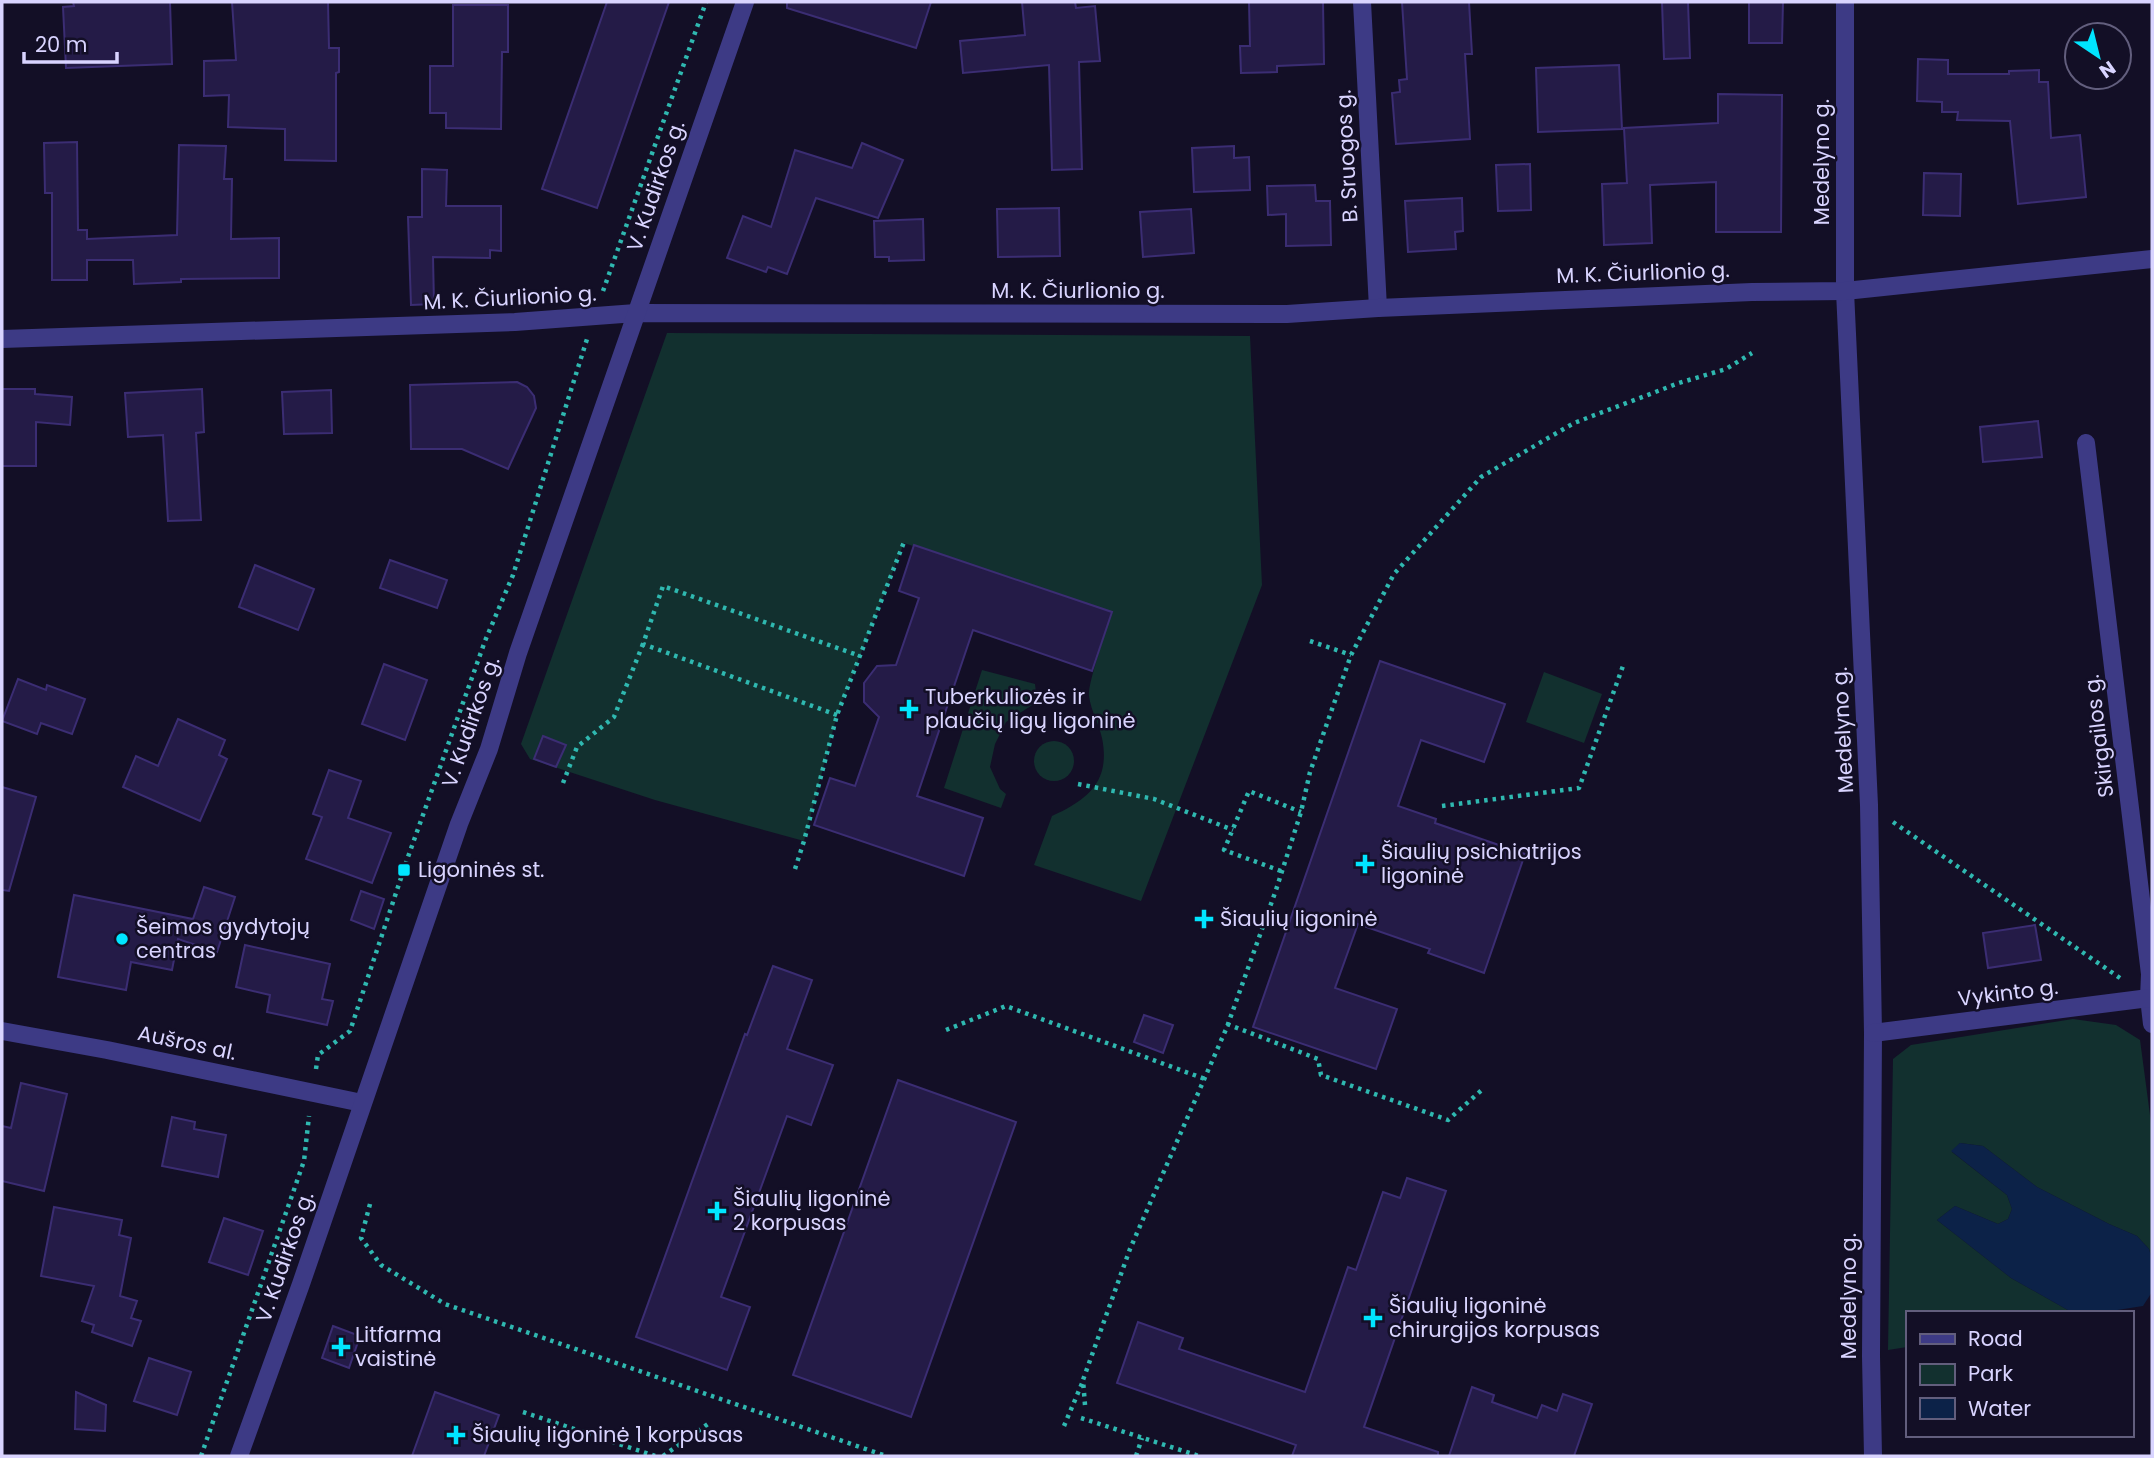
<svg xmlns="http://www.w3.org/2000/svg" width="2154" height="1458" viewBox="0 0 2154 1458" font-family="Poppins,sans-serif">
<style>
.green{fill:#12302f}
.water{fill:#0c2248}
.building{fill:#241b47;stroke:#3b2d73;stroke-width:2}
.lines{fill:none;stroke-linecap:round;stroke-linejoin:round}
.path{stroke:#2fb8b0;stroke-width:4.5;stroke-dasharray:3.5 5;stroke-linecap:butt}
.minor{stroke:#3d3a85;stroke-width:18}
.poi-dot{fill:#00e5ff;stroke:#130f26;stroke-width:2.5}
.labels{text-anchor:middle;stroke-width:5;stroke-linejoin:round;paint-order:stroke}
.street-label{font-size:21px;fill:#d9d4ff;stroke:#130f26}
.poi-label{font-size:21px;fill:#d9d4ff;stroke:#130f26;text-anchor:start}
</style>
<rect width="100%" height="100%" fill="#130f26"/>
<g class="green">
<path d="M 667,333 L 1250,336 L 1262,585 L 1141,901 L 1034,865 L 1052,816 C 1087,800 1111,782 1102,738 C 1099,724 1091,711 1089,696 C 1087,686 1107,627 1112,612 L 904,543 L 837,715 L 804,841 L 655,800 L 530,759 L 521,744 Z"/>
<path d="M 982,670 L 1035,684 L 1037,702 L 1006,722 L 995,744 L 990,767 L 1000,789 L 1006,794 L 1001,808 L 944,788 Z"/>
<path d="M 1544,672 L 1602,694 L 1584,743 L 1526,722 Z"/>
<circle cx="1054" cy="761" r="20"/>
<path d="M 2073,1019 L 2116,1025 L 2140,1040 L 2152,1130 L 2152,1259 L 2149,1249 L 2137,1236 L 2109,1224 L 2037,1187 L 1983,1146 L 1960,1143 L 1952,1152 L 2007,1195 L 2012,1209 L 2008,1219 L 1998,1224 L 1955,1206 L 1937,1220 L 2011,1278 L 2073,1313 L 1907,1313 L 1907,1347 L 1888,1350 L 1893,1059 L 1911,1045 Z"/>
</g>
<path class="water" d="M 1960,1143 L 1983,1146 L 2037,1187 L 2109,1224 L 2137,1236 L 2149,1249 L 2152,1259 L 2152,1292 L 2143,1306 L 2098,1313 L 2073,1313 L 2011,1278 L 1937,1220 L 1955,1206 L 1998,1224 L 2008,1219 L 2012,1209 L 2007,1195 L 1951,1151 Z"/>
<g class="building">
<path d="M 73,2 L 170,2 L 172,64 L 66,68 L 63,7 L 74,6 Z"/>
<path d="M 232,2 L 328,2 L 329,48 L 339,48 L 339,72 L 336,73 L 336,161 L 285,160 L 285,129 L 228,127 L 229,95 L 204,96 L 204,61 L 236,60 Z"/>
<path d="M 607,2 L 669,2 L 597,208 L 542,189 Z"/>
<path d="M 787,2 L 931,2 L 916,48 L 787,8 Z"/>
<path d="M 1022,2 L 1075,2 L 1076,8 L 1095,6 L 1100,61 L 1079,62 L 1082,169 L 1052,170 L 1049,65 L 963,73 L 960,41 L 1025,35 Z"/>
<path d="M 1249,2 L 1323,2 L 1324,64 L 1277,66 L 1277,72 L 1241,73 L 1240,46 L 1250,46 Z"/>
<path d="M 1402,2 L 1469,2 L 1472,54 L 1465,54 L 1470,139 L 1396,144 L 1392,93 L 1400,92 L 1399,80 L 1407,79 Z"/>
<path d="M 1662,2 L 1688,2 L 1690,58 L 1664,59 Z"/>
<path d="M 1749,2 L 1783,2 L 1782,43 L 1749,43 Z"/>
<path d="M 453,5 L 508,5 L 508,52 L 502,52 L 501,129 L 446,128 L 446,113 L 430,113 L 430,66 L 453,66 Z"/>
<path d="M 1918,59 L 1948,60 L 1948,74 L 2009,74 L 2009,71 L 2039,70 L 2039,82 L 2048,82 L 2051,138 L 2080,135 L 2086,197 L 2018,204 L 2010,121 L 1957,120 L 1958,112 L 1942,112 L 1942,102 L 1917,101 Z"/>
<path d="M 1619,65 L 1622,129 L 1538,132 L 1536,68 Z"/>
<path d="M 1718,94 L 1782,95 L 1781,232 L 1716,232 L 1716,182 L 1650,185 L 1652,243 L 1604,245 L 1602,184 L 1627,183 L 1624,128 L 1718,123 Z"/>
<path d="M 77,142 L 78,230 L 87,230 L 87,239 L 177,235 L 179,145 L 226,146 L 224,179 L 232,179 L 231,239 L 279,238 L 279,278 L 181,279 L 181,282 L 134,284 L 133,260 L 87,260 L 87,280 L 52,280 L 52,193 L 45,193 L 44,143 Z"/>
<path d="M 862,143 L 903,160 L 878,218 L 816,198 L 787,274 L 768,267 L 766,272 L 727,258 L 743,216 L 771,227 L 795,150 L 852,168 Z"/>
<path d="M 1234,146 L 1234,158 L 1249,157 L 1250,190 L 1194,192 L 1192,148 Z"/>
<path d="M 1530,164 L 1531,210 L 1498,211 L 1496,165 Z"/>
<path d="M 422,169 L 447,170 L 446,206 L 501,206 L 501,251 L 490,250 L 490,258 L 433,257 L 434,304 L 411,305 L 408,217 L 422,217 Z"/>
<path d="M 1924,173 L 1961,174 L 1960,216 L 1923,215 Z"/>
<path d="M 1315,185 L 1316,201 L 1330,201 L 1331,245 L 1286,246 L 1286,214 L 1268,215 L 1267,186 Z"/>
<path d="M 1462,198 L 1463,231 L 1455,232 L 1456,249 L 1408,252 L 1405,201 Z"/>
<path d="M 1059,208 L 1060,256 L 998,257 L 997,209 Z"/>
<path d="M 1191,209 L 1194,253 L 1143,257 L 1140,212 Z"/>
<path d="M 923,219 L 924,260 L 889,261 L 889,257 L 875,257 L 874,221 Z"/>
<path d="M 517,382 L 527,387 L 534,396 L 536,408 L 508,469 L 462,449 L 411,449 L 410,385 Z"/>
<path d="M 2,389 L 35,389 L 35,394 L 72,397 L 70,425 L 36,422 L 36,466 L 2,466 Z"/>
<path d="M 202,389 L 204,432 L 196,433 L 201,520 L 168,521 L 163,435 L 128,437 L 125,393 Z"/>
<path d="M 331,390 L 332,433 L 284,434 L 282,392 Z"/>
<path d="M 2038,421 L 2042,457 L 1983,462 L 1980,427 Z"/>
<path d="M 914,545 L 1112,612 L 1092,671 L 973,630 L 917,796 L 983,818 L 964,876 L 814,825 L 830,778 L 855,786 L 879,717 L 864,702 L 864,683 L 877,666 L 896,665 L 919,598 L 899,591 Z"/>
<path d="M 390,560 L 447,580 L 437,608 L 380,588 Z"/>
<path d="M 255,565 L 314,589 L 298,630 L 239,607 Z"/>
<path d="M 1380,661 L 1505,704 L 1484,762 L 1421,740 L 1398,806 L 1436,819 L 1435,823 L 1525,854 L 1484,973 L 1428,953 L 1430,949 L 1358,924 L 1335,988 L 1397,1009 L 1376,1069 L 1253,1027 Z"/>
<path d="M 384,664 L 427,680 L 405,740 L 362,724 Z"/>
<path d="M 18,679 L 46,690 L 47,685 L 85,699 L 72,734 L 41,723 L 37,734 L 2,721 Z"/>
<path d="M 178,719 L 225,740 L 219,755 L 227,759 L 200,821 L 123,787 L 136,756 L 158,766 Z"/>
<path d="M 543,736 L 566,745 L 556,767 L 534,759 Z"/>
<path d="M 329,770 L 361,781 L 348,818 L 391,833 L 372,883 L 306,859 L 322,817 L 313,814 Z"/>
<path d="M 2,787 L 36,797 L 9,891 L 2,890 Z"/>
<path d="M 204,887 L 235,897 L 217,952 L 178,939 L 172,970 L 131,962 L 126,990 L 58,977 L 74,895 L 193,919 Z"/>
<path d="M 361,891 L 384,899 L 374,929 L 351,920 Z"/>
<path d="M 2035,925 L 2041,960 L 1988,968 L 1983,933 Z"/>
<path d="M 245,945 L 330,964 L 322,999 L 333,1001 L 327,1025 L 267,1012 L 270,995 L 236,987 Z"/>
<path d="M 773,966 L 812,980 L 787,1049 L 833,1065 L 811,1125 L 787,1116 L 721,1297 L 750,1307 L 727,1370 L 636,1337 L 745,1034 L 747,1035 Z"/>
<path d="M 1144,1015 L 1173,1025 L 1163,1053 L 1134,1042 Z"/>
<path d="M 898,1080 L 1016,1122 L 911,1417 L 793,1375 Z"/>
<path d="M 21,1083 L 67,1094 L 44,1191 L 2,1181 L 2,1126 L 11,1128 Z"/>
<path d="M 172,1117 L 195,1122 L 194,1129 L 226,1135 L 218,1177 L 162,1166 Z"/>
<path d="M 1407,1178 L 1446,1191 L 1364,1427 L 1438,1452 L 1438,1456 L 1292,1456 L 1296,1445 L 1117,1383 L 1138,1322 L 1183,1338 L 1179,1349 L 1305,1392 L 1348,1267 L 1356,1270 L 1383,1192 L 1400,1198 Z"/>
<path d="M 54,1207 L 122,1220 L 119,1235 L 131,1238 L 120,1296 L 137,1301 L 131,1318 L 141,1321 L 132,1346 L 92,1332 L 94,1325 L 82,1321 L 94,1286 L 41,1276 Z"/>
<path d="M 224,1218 L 263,1231 L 248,1275 L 209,1262 Z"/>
<path d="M 333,1326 L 360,1336 L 349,1368 L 322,1358 Z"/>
<path d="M 149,1358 L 191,1372 L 177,1415 L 134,1401 Z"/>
<path d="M 1472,1387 L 1494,1395 L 1492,1402 L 1537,1418 L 1542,1405 L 1557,1411 L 1563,1394 L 1592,1404 L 1574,1456 L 1449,1456 Z"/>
<path d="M 76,1392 L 106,1405 L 105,1431 L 75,1429 Z"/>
<path d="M 435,1392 L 499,1415 L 484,1456 L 412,1456 Z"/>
</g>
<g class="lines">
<g class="path">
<path d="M 603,291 L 706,2"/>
<path d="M 1310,641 L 1351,655"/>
<path d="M 837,715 L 643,644 L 663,586 L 860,656"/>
<path d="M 563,783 L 577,747 L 614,717 L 643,644"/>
<path d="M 1078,784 L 1154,799 L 1233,830"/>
<path d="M 1442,806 L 1579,788 L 1623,666"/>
<path d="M 1893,822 L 2120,978"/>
<path d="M 795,869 L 804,841 L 837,715 L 904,542"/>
<path d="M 1281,871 L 1224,850 L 1249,791 L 1301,812"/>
<path d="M 1227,1024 L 1318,1059 L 1321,1075 L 1448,1120 L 1484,1088"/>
<path d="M 946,1030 L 1006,1006 L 1205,1079"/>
<path d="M 316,1069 L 318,1055 L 350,1031 L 408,857 L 485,641 L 513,575 L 587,339"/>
<path d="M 370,1204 L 361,1238 L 381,1265 L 445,1304 L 886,1456"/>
<path d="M 1085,1405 L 1083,1380 L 1130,1249 L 1227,1027 L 1276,890 L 1301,812 L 1310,772 L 1351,655 L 1394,574 L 1481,477 L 1574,423 L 1679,383 L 1726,369 L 1752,353"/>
<path d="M 523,1412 L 655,1456"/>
<path d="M 1081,1418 L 1199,1456"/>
<path d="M 1064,1426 L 1083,1381"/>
<path d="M 201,1456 L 304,1161 L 309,1116"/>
<path d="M 663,1456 L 708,1424"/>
<path d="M 1136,1456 L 1142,1438"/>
</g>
<g class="minor">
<path d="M 1362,2 L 1378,308"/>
<path d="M 1845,2 L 1845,291 L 1869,805 L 1873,1033 L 1871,1356 L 1873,1456"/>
<path d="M 2,339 L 515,322 L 636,313 L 1287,314 L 1378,308 L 1752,292 L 1845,291 L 2152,259"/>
<path d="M 2086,443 L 2150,974 L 2149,998 L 2152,1024"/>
<path d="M 2,1031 L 107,1050 L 362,1103"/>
<path d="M 1873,1033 L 2149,998"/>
<path d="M 239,1456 L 301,1284 L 459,824 L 489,749 L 518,653 L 745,2"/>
</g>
</g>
<g class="poi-dot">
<path d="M905.5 698.5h7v7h7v7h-7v7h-7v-7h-7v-7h7z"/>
<path d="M1361.5 853.5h7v7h7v7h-7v7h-7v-7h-7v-7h7z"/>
<rect x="397" y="863" width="14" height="14" rx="3.5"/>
<path d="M1200.5 908.5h7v7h7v7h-7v7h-7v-7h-7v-7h7z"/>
<circle cx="122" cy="939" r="7"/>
<path d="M713.5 1200.5h7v7h7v7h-7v7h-7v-7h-7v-7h7z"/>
<path d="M1369.5 1307.5h7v7h7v7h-7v7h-7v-7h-7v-7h7z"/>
<path d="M337.5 1336.5h7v7h7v7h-7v7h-7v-7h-7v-7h7z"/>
<path d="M452.5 1424.5h7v7h7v7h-7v7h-7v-7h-7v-7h7z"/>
</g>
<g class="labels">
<g class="street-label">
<text transform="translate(1347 156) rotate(-93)" y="7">B. Sruogos g.</text>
<text transform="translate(1822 162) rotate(-90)" y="7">Medelyno g.</text>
<text transform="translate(656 186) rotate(-71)" y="7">V. Kudirkos g.</text>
<text transform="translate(1643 273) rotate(-2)" y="7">M. K. Čiurlionio g.</text>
<text x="1078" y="298">M. K. Čiurlionio g.</text>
<text transform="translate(510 298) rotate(-3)" y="7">M. K. Čiurlionio g.</text>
<text transform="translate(471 722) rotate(-71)" y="7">V. Kudirkos g.</text>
<text transform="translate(1843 730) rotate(-93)" y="7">Medelyno g.</text>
<text transform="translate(2099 736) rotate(-97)" y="7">Skirgailos g.</text>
<text transform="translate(2008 993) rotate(-7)" y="7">Vykinto g.</text>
<text transform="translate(187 1043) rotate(12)" y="7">Aušros al.</text>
<text transform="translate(285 1257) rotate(-71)" y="7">V. Kudirkos g.</text>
<text transform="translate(1849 1296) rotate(-90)" y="7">Medelyno g.</text>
</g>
<g class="poi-label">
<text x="925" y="704">Tuberkuliozės ir<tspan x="925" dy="24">plaučių ligų ligoninė</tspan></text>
<text x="1381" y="859">Šiaulių psichiatrijos<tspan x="1381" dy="24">ligoninė</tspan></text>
<text x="418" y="877">Ligoninės st.</text>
<text x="1220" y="926">Šiaulių ligoninė</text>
<text x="136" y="934">Šeimos gydytojų<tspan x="136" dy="24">centras</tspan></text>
<text x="733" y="1206">Šiaulių ligoninė<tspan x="733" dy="24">2 korpusas</tspan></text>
<text x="1389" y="1313">Šiaulių ligoninė<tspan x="1389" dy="24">chirurgijos korpusas</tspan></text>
<text x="355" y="1342">Litfarma<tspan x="355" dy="24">vaistinė</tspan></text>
<text x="472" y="1442">Šiaulių ligoninė 1 korpusas</text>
</g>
</g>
<rect width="2154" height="1458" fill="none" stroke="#d9d4ff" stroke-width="7"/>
<rect x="1906" y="1311" width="228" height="126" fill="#130f26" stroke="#625e7d" stroke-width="2"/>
<rect x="1920" y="1334" width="35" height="10" fill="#3d3a85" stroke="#625e7d" stroke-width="2"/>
<text x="1968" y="1346" font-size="21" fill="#d9d4ff">Road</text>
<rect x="1920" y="1364" width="35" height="21" fill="#12302f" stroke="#625e7d" stroke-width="2"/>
<text x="1968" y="1381" font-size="21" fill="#d9d4ff">Park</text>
<rect x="1920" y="1398" width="35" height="21" fill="#0c2248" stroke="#625e7d" stroke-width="2"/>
<text x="1968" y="1416" font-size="21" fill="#d9d4ff">Water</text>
<g transform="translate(2098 56) rotate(145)"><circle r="33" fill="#130f26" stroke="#625e7d" stroke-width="2"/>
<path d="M0-5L12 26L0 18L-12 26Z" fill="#00e5ff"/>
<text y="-10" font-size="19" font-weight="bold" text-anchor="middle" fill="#d9d4ff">N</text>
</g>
<path d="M24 52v10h93v-10" fill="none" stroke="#d9d4ff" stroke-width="3.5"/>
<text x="35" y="52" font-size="21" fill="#d9d4ff" stroke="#130f26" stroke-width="5" paint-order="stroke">20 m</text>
</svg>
